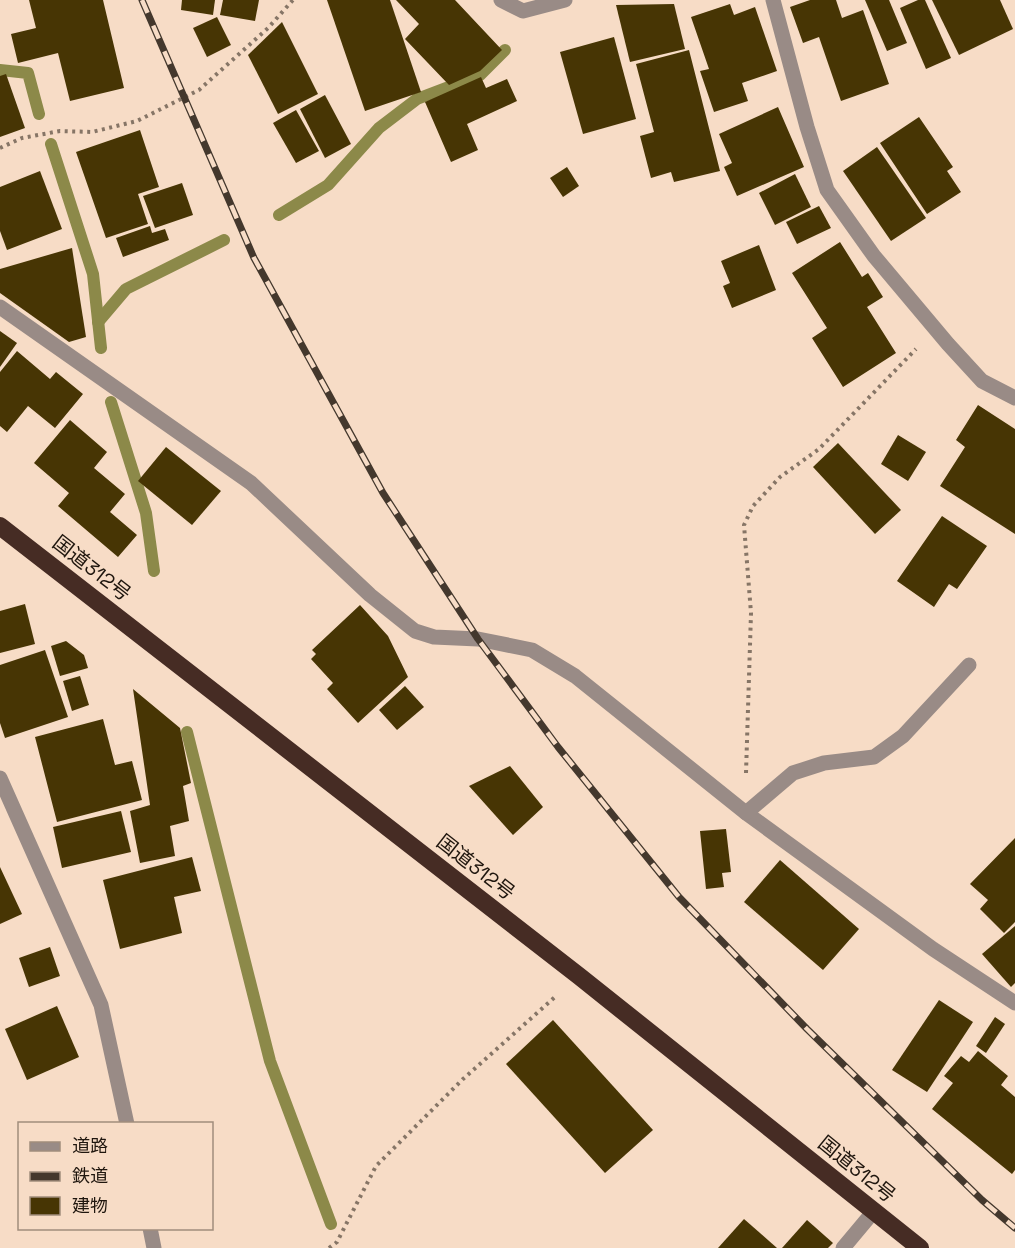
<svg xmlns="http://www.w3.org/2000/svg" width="1015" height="1248" viewBox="0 0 1015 1248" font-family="'Space Grotesk','Noto Sans JP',sans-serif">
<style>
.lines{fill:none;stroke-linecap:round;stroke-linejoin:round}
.stream{stroke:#8c8949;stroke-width:12}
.building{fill:#473504}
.path{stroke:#867566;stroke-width:4;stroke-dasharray:3 4.5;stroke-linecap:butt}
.minor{stroke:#998b86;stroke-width:15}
.highway{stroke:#462c24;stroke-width:18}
.rail-casing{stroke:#44382d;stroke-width:7}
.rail{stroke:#f7dcc6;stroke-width:4.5;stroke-dasharray:14;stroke-linecap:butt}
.labels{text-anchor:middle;stroke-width:6;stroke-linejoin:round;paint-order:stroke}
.street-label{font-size:20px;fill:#1f160e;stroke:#f7dcc6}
</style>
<rect width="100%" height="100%" fill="#f7dcc6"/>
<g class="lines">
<g class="stream">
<path d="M 0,70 L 28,73 L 39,114"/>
<path d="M 51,144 L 93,274 L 101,348"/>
<path d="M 279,215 L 328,185 L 379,128 L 417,99 L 480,75 L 505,50"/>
<path d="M 98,322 L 126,289 L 224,240"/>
<path d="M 111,402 L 146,513 L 154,571"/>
<path d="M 187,732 L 270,1061 L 331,1224"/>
</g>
</g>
<g class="building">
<path d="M 29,0 L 103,0 L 124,88 L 70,101 L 58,53 L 18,63 L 11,34 L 36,28 Z"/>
<path d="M 182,0 L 215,0 L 213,15 L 181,10 Z"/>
<path d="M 223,0 L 259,0 L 255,21 L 220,15 Z"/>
<path d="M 327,0 L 390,0 L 421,92 L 365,111 Z"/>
<path d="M 396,0 L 455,0 L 502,50 L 480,71 L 449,85 L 405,39 L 419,24 Z"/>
<path d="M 810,0 L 836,0 L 842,18 L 863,10 L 889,84 L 841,101 L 819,37 L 803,43 L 790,7 Z"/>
<path d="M 865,0 L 889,0 L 907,43 L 887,51 Z"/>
<path d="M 918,0 L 925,0 L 951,58 L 926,69 L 900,8 Z"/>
<path d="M 932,0 L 1000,0 L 1013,29 L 959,55 Z"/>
<path d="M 674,4 L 685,49 L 630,62 L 616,5 Z"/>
<path d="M 730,4 L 734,15 L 755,7 L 777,71 L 742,83 L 748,101 L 714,112 L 700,71 L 709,69 L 691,17 Z"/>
<path d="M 217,17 L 231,45 L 207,57 L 193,28 Z"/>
<path d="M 282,22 L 318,94 L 278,114 L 248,55 Z"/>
<path d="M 614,37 L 636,119 L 583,134 L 560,52 Z"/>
<path d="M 689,50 L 720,171 L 674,182 L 671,172 L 651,178 L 640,136 L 654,132 L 636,64 Z"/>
<path d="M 6,74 L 25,128 L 0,137 L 0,76 Z"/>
<path d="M 481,77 L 486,88 L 507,79 L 517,101 L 467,124 L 478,150 L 451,162 L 425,102 Z"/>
<path d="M 325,95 L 351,144 L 325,158 L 300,109 Z"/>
<path d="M 778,107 L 804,167 L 737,196 L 724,167 L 732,163 L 719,134 Z"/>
<path d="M 296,110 L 319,151 L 296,163 L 273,123 Z"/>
<path d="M 919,117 L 953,167 L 947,171 L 961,192 L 927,214 L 880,143 Z"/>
<path d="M 140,130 L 159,187 L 138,194 L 148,224 L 106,238 L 76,152 Z"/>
<path d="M 877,147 L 926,218 L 891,241 L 843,171 Z"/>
<path d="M 567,167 L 579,186 L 563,197 L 550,178 Z"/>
<path d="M 40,171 L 62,229 L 7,250 L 0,231 L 0,187 Z"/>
<path d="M 795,174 L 811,207 L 775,225 L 759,193 Z"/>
<path d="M 182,183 L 193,215 L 155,228 L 143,196 Z"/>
<path d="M 819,206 L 831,228 L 797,244 L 786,222 Z"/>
<path d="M 150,226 L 152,233 L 165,229 L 169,240 L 123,257 L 116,238 Z"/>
<path d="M 840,242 L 862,277 L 868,273 L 883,297 L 867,307 L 896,353 L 843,387 L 812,338 L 827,328 L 792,273 Z"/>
<path d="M 759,245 L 776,290 L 732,308 L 723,286 L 730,283 L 721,261 Z"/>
<path d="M 72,248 L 86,337 L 69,342 L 0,293 L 0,269 Z"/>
<path d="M 0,331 L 17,343 L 0,367 Z"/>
<path d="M 17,351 L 50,379 L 56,372 L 83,394 L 55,428 L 28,406 L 7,432 L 0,426 L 0,372 Z"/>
<path d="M 978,405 L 1015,429 L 1015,534 L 940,486 L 965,447 L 956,440 Z"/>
<path d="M 70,420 L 107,452 L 94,468 L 125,494 L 110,512 L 137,535 L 118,557 L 58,506 L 69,493 L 34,463 Z"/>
<path d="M 898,435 L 926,452 L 908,481 L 881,464 Z"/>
<path d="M 838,443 L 901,510 L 875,534 L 813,467 Z"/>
<path d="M 166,447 L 221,491 L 192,525 L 138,481 Z"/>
<path d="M 942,516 L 987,546 L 957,589 L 949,584 L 934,607 L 897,581 Z"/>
<path d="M 25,604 L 35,644 L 0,653 L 0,611 Z"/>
<path d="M 360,605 L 388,636 L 408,677 L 358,723 L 327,689 L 333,683 L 311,659 L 316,654 L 312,650 Z"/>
<path d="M 66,641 L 84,655 L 88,668 L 60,676 L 51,646 Z"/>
<path d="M 45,650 L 68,717 L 5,738 L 0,723 L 0,665 Z"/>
<path d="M 80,676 L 89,705 L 72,711 L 63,681 Z"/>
<path d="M 405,686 L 424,707 L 397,730 L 379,710 Z"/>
<path d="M 133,689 L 180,728 L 191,783 L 183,786 L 189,821 L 170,826 L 175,856 L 140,863 L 130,811 L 150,805 Z"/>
<path d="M 103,719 L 115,765 L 132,761 L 142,800 L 57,822 L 35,737 Z"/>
<path d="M 510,766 L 543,807 L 513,835 L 469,786 Z"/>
<path d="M 121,811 L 131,852 L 62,868 L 53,827 Z"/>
<path d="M 726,829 L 731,872 L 722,873 L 724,887 L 706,889 L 700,831 Z"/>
<path d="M 1015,838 L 1015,922 L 1004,933 L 980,909 L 988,900 L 970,884 Z"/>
<path d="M 192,857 L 201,891 L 174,897 L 182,933 L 120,949 L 103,880 Z"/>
<path d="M 780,860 L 859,929 L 823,970 L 744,902 Z"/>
<path d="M 0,867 L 22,914 L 0,924 Z"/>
<path d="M 1015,926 L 1015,983 L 1011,987 L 982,954 Z"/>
<path d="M 50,947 L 60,976 L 29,987 L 19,958 Z"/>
<path d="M 939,1000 L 973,1022 L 927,1092 L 892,1070 Z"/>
<path d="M 57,1006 L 79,1057 L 27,1080 L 5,1029 Z"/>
<path d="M 995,1017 L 1005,1024 L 986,1053 L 976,1046 Z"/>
<path d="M 553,1020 L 653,1130 L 605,1173 L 506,1064 Z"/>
<path d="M 978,1051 L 1008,1076 L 1001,1085 L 1015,1097 L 1015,1170 L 1012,1174 L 932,1109 L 953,1083 L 944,1076 L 961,1056 L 969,1062 Z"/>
<path d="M 744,1219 L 777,1248 L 718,1248 Z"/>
<path d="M 807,1220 L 833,1243 L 828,1248 L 782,1248 Z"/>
</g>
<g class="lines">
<g class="path">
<path d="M 0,148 L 22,138 L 60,131 L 92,132 L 137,121 L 199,90 L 268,28 L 293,0"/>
<path d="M 746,773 L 751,613 L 744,525 L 753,506 L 780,477 L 819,449 L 916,349"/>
<path d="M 329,1248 L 337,1242 L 376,1166 L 463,1079 L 555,997"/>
</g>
<g class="minor">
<path d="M 501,0 L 523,11 L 565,0"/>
<path d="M 773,0 L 807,127 L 827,190 L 874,256 L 948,344 L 982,381 L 1015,398"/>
<path d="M 0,307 L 251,483 L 370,595 L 415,631 L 434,637 L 478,639 L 532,650 L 575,676 L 746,813 L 933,949 L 1015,1003"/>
<path d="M 0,778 L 101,1005 L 127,1124"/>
<path d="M 746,813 L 793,773 L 824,763 L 874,757 L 903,736 L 969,665"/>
<path d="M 150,1228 L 154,1248"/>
<path d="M 843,1248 L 874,1211"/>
</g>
<path class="highway" d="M 0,526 L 579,976 L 920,1248"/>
<g class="rail-casing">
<path id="rail" d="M 142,0 L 254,258 L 383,493 L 478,639 L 558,747 L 679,897 L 807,1029 L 982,1200 L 1015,1228"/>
</g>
<use href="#rail" class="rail"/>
</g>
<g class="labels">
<g class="street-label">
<text transform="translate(92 568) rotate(38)" y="7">国道312号</text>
<text transform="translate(476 867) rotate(38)" y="7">国道312号</text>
<text transform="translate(857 1169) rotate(39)" y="7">国道312号</text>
</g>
</g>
<rect x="18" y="1122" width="195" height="108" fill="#f7dcc6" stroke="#a18d7c" stroke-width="1.5"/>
<rect x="30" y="1142" width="30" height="9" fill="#998b86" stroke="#a18d7c" stroke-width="1.5"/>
<text x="72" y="1152" font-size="18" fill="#1f160e">道路</text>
<rect x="30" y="1172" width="30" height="9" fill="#44382d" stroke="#a18d7c" stroke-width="1.5"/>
<text x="72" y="1182" font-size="18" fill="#1f160e">鉄道</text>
<rect x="30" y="1197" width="30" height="18" fill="#473504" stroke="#a18d7c" stroke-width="1.5"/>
<text x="72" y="1212" font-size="18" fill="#1f160e">建物</text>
</svg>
